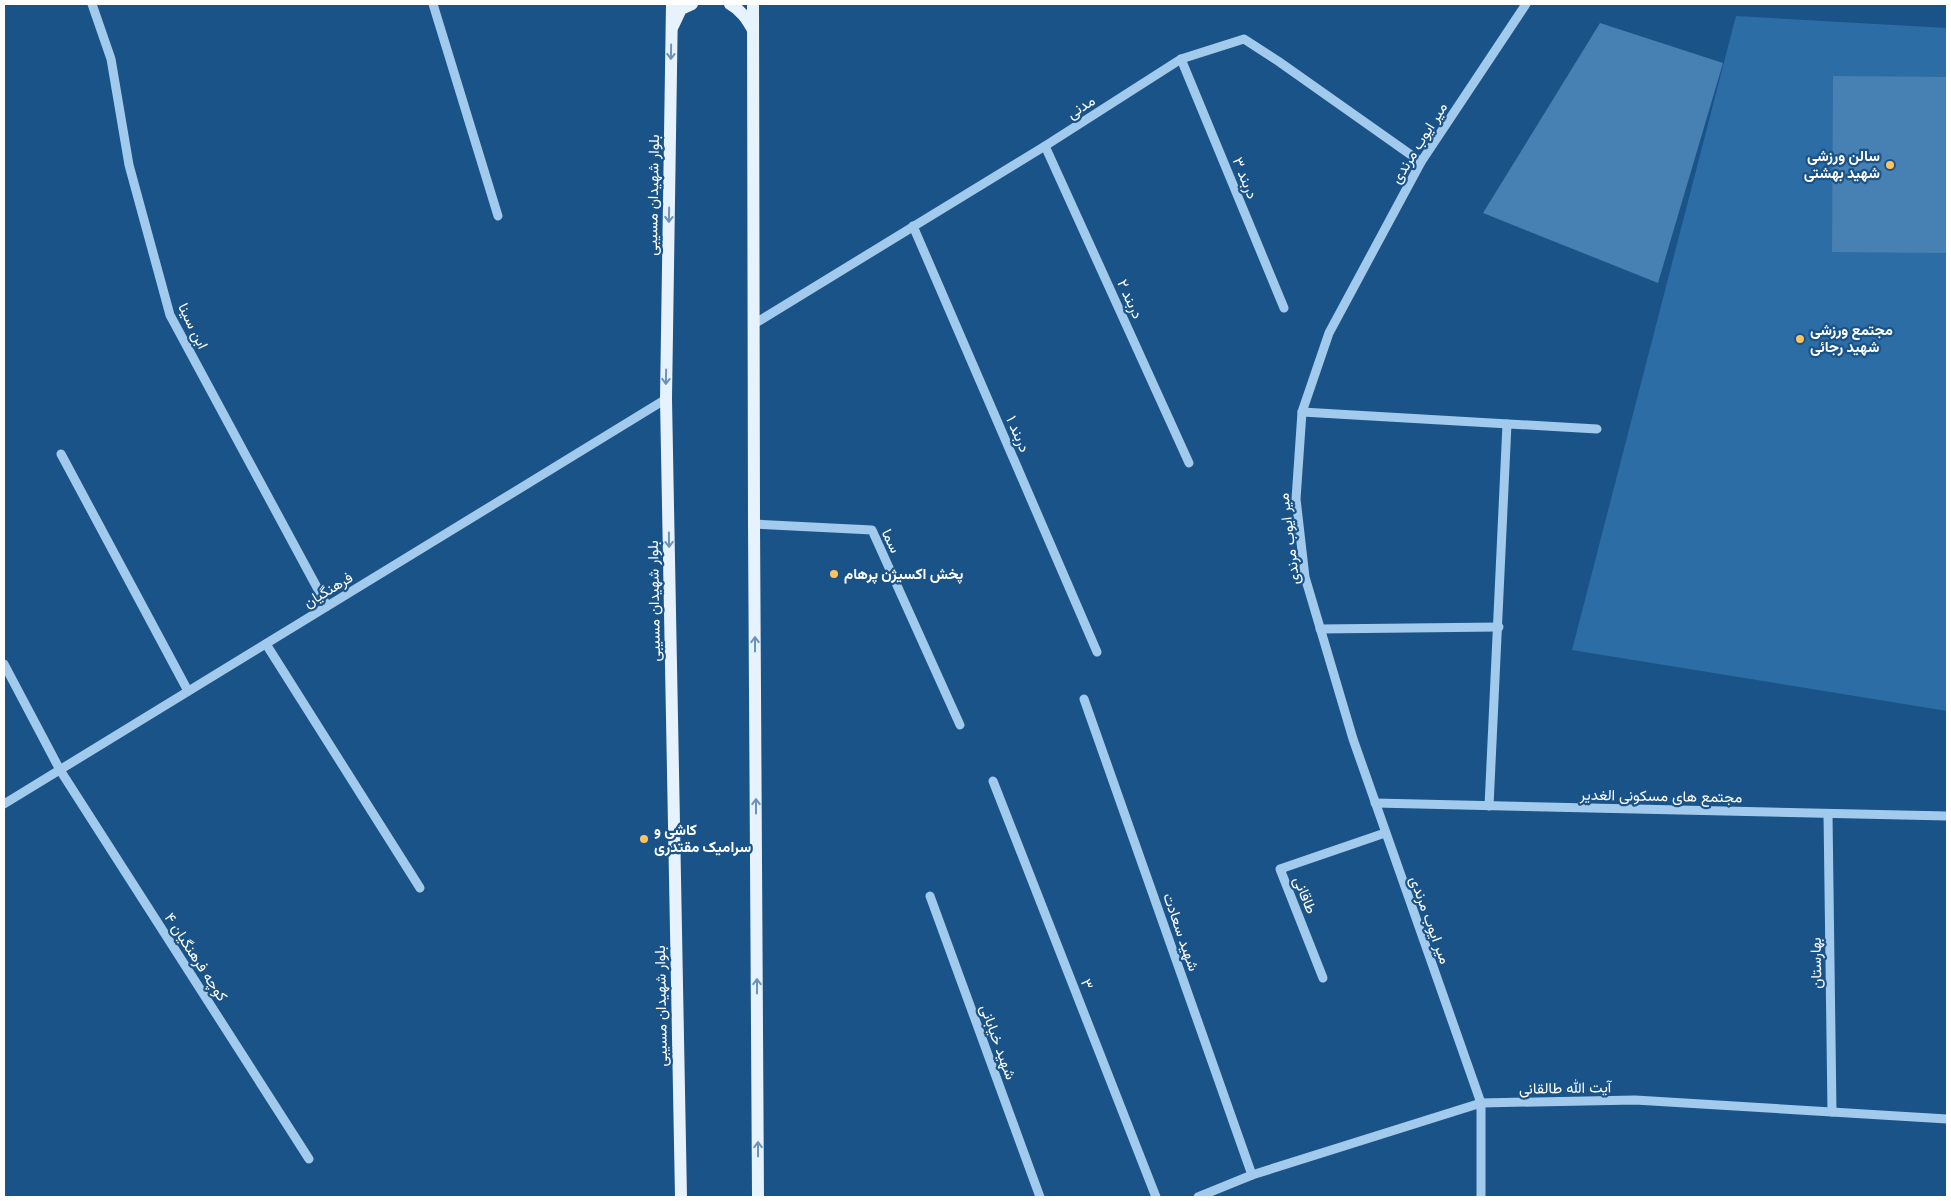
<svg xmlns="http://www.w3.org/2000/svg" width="1951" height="1201" viewBox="0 0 1951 1201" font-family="Poppins,Vazirmatn,sans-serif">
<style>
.green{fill:#2d6da5}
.building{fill:#4780b2}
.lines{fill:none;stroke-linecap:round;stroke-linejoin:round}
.minor{stroke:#a2caec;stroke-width:9}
.major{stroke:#e7f2ff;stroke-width:12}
.oneway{stroke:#6c93b7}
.poi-dot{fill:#fec35e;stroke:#1a5387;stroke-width:2}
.labels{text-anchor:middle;stroke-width:4.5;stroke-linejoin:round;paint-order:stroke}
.street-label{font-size:15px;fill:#fff;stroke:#1a5387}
.poi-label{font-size:15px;font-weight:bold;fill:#fff;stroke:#1a5387;text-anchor:start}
</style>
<rect width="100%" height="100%" fill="#1a5387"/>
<path class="green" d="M 1736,16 L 1947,28 L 1947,711 L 1572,650 Z"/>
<g class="building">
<path d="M 1600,23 L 1723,63 L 1658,283 L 1483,213 Z"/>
<path d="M 1833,76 L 1947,77 L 1947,253 L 1832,252 Z"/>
</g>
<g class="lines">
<g class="minor">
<path d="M 92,4 L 111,59 L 129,165 L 170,315 L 327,606"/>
<path d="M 433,4 L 498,216"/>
<path d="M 1181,59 L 1284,308"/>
<path d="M 1045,146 L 1189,463"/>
<path d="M 913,226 L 1097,652"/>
<path d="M 754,324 L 1045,146 L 1181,59 L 1244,39 L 1278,61 L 1421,162"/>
<path d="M 1302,412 L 1597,429"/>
<path d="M 61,454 L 188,691"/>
<path d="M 754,524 L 872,530 L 960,725"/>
<path d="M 1320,629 L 1499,627"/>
<path d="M 266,644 L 420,888"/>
<path d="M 4,664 L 60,770 L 309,1159"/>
<path d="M 1084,699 L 1252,1175"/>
<path d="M 993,781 L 1156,1197"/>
<path d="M 1375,803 L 1947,816"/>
<path d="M 4,804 L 666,399"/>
<path d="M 1489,806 L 1507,424"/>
<path d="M 1828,814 L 1832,1112"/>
<path d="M 930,896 L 1040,1197"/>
<path d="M 1323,978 L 1280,869 L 1385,833"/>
<path d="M 1198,1197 L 1252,1175 L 1481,1103 L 1635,1100 L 1947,1119"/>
<path d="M 1481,1197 L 1481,1103 L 1353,739 L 1305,577 L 1296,499 L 1302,412 L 1329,333 L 1421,162 L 1526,4"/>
</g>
<g class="major">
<path d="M 672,4 L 666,399 L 681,1197"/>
<path d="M 730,4 C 741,10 747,19 753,30"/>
<path d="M 753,4 L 754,524 L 758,1197"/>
<path d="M 673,26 L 681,9 L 692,4"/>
</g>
</g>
<defs><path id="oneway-shaft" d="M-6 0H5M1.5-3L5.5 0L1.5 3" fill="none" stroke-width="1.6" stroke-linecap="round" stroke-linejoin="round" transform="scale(1.25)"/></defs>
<g class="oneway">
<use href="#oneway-shaft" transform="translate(671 52) rotate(91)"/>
<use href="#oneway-shaft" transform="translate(669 215) rotate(91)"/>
<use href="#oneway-shaft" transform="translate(666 377) rotate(91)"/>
<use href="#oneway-shaft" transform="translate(669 540) rotate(89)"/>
<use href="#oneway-shaft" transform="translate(755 644) rotate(-90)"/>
<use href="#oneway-shaft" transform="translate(756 806) rotate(-90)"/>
<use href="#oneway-shaft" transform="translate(757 986) rotate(-90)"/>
<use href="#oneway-shaft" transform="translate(758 1149) rotate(-90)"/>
</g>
<g class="poi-dot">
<circle cx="1890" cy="165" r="5"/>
<circle cx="1800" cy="339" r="5"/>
<circle cx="834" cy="574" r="5"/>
<circle cx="644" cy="839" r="5"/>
</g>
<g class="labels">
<g class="street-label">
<text transform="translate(1081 107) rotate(-32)" y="5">مدنی</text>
<text transform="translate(1419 143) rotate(-58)" y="5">میر ایوب مرندی</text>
<text transform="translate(1245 178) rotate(68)" y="5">دربند ۳</text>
<text transform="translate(653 195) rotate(-89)" y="5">بلوار شهیدان مسیبی</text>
<text transform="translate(1130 299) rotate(66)" y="5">دربند ۲</text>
<text transform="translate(193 326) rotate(64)" y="5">ابن سینا</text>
<text transform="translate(1018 434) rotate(67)" y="5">دربند ۱</text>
<text transform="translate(1289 539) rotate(-97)" y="5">میر ایوب مرندی</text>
<text transform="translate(891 541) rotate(64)" y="5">سما</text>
<text transform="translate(328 590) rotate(-31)" y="5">فرهنگیان</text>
<text transform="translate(654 601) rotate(-91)" y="5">بلوار شهیدان مسیبی</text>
<text transform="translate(1661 796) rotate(1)" y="5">مجتمع های مسکونی الغدیر</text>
<text transform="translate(1305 895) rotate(68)" y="5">طاقانی</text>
<text transform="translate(1430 920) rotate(70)" y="5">میر ایوب مرندی</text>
<text transform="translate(1181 932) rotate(71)" y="5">شهید سعادت</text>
<text transform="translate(196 957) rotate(57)" y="5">کوچه فرهنگیان ۴</text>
<text transform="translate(1816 963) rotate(-91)" y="5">بهارستان</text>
<text transform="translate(1087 984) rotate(69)" y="5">۳</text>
<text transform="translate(661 1006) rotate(-91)" y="5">بلوار شهیدان مسیبی</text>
<text transform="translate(998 1042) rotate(70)" y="5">شهید خیابانی</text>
<text transform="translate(1565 1088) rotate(-1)" y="5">آیت الله طالقانی</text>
</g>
<g class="poi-label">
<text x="1880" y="161" text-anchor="end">سالن ورزشی<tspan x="1880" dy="17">شهید بهشتی</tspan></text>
<text x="1810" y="335">مجتمع ورزشی<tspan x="1810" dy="17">شهید رجائی</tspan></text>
<text x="844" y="579">پخش اکسیژن پرهام</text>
<text x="654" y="835">کاشی و<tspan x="654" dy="17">سرامیک مقتدری</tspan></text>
</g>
</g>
<rect width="1951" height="1201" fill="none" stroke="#ffffff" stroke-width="10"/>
</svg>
